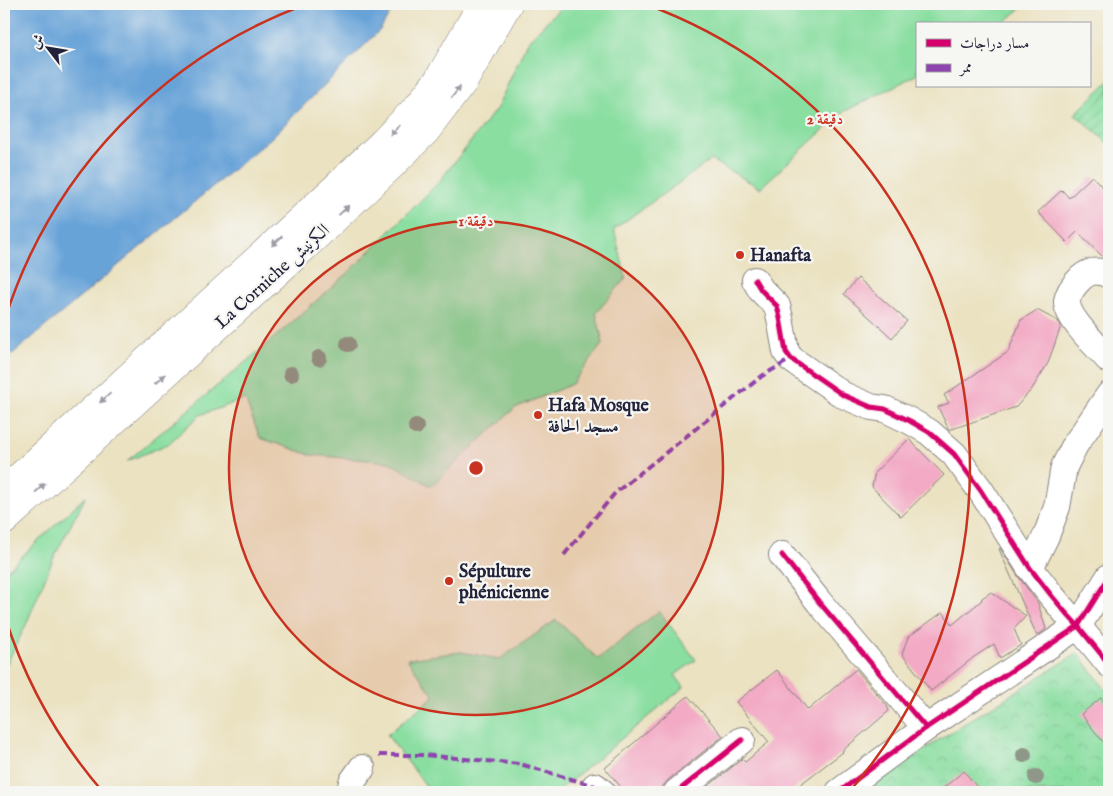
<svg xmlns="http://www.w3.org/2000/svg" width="1113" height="796" viewBox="0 0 1113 796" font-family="'IM FELL English',Amiri,serif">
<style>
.grass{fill:#89dea0;stroke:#56806e}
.park{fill:url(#park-crowns);stroke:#56806e}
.garden{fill:url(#garden-furrows);stroke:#56806e}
.water{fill:#68a3d8;stroke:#45628a}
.building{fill:#f3aac5}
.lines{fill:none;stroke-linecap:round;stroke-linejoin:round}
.minor-casing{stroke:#86827e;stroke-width:28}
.major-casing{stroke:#86827e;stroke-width:29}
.minor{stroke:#fff;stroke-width:26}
.major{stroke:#fff;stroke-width:28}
.quiet{stroke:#8e44ad;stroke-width:4;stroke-dasharray:8 4;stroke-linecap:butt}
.cycleway-casing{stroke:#f6f6f2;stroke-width:8}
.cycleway{stroke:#d6006c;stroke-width:5}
.tree{fill:#8e9788}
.oneway{fill:#9c9ca7}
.ring{fill:none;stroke:#c8321e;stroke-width:2.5}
.poi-dot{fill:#c8321e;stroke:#f6f6f2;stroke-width:2}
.labels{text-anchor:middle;stroke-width:4.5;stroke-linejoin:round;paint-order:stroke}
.poi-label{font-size:18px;font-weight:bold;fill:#22223b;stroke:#f6f6f2;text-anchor:start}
.street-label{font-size:18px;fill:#22223b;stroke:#f6f6f2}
.centre{fill:#c8321e;stroke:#f6f6f2;stroke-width:2.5}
.ring-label{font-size:15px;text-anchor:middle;font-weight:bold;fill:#c8321e;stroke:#f6f6f2;stroke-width:4.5;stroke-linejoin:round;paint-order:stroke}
</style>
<defs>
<pattern id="park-crowns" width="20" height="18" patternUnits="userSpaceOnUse" patternTransform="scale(1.25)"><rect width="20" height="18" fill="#89dea0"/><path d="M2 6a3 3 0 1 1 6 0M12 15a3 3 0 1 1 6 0" fill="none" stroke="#76be8b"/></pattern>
<pattern id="garden-furrows" width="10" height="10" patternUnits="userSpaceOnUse" patternTransform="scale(1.25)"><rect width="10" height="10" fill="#89dea0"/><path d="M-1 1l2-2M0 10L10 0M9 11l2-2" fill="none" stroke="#76be8b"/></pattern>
</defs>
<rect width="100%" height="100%" fill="#f6f6f2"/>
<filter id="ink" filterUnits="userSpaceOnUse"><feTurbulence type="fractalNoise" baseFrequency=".02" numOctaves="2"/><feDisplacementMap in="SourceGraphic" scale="10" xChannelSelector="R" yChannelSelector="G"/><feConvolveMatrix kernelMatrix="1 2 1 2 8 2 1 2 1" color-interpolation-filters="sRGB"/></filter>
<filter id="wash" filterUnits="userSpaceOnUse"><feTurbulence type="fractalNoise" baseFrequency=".0096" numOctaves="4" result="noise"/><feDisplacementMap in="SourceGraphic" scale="20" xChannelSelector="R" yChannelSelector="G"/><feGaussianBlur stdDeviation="1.12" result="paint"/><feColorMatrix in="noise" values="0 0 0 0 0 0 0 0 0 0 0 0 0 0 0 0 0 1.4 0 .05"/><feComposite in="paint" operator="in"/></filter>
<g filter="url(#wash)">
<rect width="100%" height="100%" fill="#ebe2c1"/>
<g class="grass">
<path d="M 564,4 L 1026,4 L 1002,24 L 917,24 L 917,75 L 843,112 L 760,188 L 711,160 L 614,229 L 626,278 L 596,313 L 603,343 L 572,384 L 515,408 L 431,486 L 389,462 L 311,455 L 260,438 L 245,399 L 200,415 L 168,444 L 127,461 L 259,351 L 347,274 L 438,183 L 497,108 L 527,42 Z"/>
<path d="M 86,496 L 53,559 L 25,627 L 4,669 L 4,573 Z"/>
<path d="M 659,611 L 696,660 L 675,675 L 684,687 L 557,792 L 431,792 L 387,735 L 434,696 L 407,659 L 461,652 L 500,659 L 556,620 L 598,659 Z"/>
</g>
<path class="park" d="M 1078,653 L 1109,694 L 1109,792 L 865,792 L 935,742 Z"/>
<path class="garden" d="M 1109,81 L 1109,144 L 1075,114 Z"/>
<path class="water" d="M 4,4 L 396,4 L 380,30 L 272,137 L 4,361 Z"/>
<g id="blocks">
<g class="building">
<path d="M 1092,176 L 1109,194 L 1109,259 L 1103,257 L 1077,232 L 1067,242 L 1038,212 L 1062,190 L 1069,198 Z"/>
<path d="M 858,278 L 907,321 L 892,338 L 844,294 Z"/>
<path d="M 1037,310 L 1058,321 L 1061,326 L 1048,363 L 1032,389 L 1016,407 L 949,430 L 938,407 L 949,403 L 944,395 L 1008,352 L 1021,320 Z"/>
<path d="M 909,439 L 944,475 L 901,517 L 872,487 L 875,472 Z"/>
<path d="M 1000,548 L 1018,576 L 1038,603 L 1046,629 L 1037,636 L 999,549 Z"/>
<path d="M 991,592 L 1026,616 L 1014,629 L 1021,645 L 1000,658 L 994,644 L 974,657 L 931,691 L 902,654 L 908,637 L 943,612 L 952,625 L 981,601 L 982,598 Z"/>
<path d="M 856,669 L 887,706 L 889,711 L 842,751 L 843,752 L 790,792 L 701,792 L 742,759 L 745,762 L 769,742 L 736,702 L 777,670 L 808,710 Z"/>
<path d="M 688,696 L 723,736 L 668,780 L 663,786 L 662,792 L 625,792 L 605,768 Z"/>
<path d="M 1101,698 L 1109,708 L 1109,749 L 1081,714 Z"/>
<path d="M 964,771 L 981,792 L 938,792 Z"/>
</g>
</g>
</g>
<g filter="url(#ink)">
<use href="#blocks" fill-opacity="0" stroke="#86827e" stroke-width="1"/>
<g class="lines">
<g class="minor-casing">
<g id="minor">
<path d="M 1109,275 C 1099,270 1090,270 1081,278 C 1075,284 1068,292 1067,301 C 1066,318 1098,347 1109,360"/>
<path d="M 755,280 L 761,290 L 777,306 L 780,318 L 786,352 L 791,359 L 843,395 L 871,407 L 885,409 L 910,421 L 929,432 L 954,454 L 981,491 L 1030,568 L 1051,595 L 1066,613 L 1078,626 L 1109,664"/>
<path d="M 782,555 L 819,602 L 926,728"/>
<path d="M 1030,568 L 1046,536 L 1057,507 L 1064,467 L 1075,445 L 1109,395"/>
<path d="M 595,786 L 602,792"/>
<path d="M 350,792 L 352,782 L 362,768"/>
<path d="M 677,792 L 742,740"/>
<path d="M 839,792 L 926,728 L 1078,626 L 1109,577"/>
</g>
</g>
<g class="major-casing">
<g id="major">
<path d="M 4,491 L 334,189 L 383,142 L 417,107 L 438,80 L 482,4"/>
<path d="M 4,521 L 294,257 L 390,167 L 426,131 L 464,81 L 508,4"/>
</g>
</g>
<use href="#minor" class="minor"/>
<use href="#major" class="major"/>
<g class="quiet">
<path d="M 564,555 L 615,493 L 762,376 L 791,359"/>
<path d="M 379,755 L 423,755 L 520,764 L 595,786 L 602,792"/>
</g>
<g class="cycleway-casing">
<g id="cycleway">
<path d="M 755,280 L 761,290 L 777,306 L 780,318 L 786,352 L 791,359 L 843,395 L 871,407 L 885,409 L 910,421 L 929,432 L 954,454 L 981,491 L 1030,568 L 1051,595 L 1066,613 L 1078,626 L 1109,664"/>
<path d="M 782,555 L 819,602 L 926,728"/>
<path d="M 677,792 L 742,740"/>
<path d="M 839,792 L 926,728 L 1078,626 L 1109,577"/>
</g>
</g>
<use href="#cycleway" class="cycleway"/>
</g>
<g class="tree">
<circle cx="348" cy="344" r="8"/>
<circle cx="319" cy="358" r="8"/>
<circle cx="291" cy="374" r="8"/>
<circle cx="416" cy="427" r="8"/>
<circle cx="1024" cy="755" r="8"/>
<circle cx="1036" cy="777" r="8"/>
</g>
<defs><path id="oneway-solid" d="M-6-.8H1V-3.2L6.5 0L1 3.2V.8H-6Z" transform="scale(1.25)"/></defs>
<g class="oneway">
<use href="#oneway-solid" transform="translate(456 92) rotate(-53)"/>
<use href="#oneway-solid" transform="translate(395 130) rotate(134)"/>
<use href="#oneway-solid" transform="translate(344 210) rotate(-43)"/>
<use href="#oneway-solid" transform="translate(277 241) rotate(138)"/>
<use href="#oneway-solid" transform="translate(160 379) rotate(-42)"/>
<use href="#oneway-solid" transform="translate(105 398) rotate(138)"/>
<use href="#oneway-solid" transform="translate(40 488) rotate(-43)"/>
</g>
</g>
<circle cx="476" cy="468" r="247" fill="#c8321e" fill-opacity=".12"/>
<g class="ring">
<circle cx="476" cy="468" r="247"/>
<path d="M103 792A494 494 0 0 1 5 617M5 319A494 494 0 0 1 307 4M645 4A494 494 0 0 1 849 792"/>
</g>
<g class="poi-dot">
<circle cx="740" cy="255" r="5"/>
<circle cx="538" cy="415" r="5"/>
<circle cx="449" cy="581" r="5"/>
</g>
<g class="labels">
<g class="poi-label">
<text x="750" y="261">Hanafta</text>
<text x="548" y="411">Hafa Mosque<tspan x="548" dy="21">مسجد الحافة</tspan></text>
<text x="459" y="577">Sépulture<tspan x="459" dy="21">phénicienne</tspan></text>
</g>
<g class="street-label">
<text transform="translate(272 276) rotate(-42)" y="6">La Corniche الكرنيش</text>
</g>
</g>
<circle cx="476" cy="468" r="8" class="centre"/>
<g class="ring-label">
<text x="825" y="124">2 دقيقة</text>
<text x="476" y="226">1 دقيقة</text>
</g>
<rect width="1113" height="796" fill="none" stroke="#f6f6f2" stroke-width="20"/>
<rect x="916" y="22" width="175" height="65" fill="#f6f6f2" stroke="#a1a1a9"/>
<rect x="926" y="39" width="25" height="8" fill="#d6006c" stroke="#a1a1a9"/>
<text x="960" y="48" font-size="15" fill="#22223b">مسار دراجات</text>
<rect x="926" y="64" width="25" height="8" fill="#8e44ad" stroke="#a1a1a9"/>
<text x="960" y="72" font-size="15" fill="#22223b">ممر</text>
<g transform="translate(48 48) rotate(301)" stroke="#f6f6f2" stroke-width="4" paint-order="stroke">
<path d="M0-4L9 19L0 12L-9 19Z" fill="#22223b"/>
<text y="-8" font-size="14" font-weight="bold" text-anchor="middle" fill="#22223b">ش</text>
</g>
</svg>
